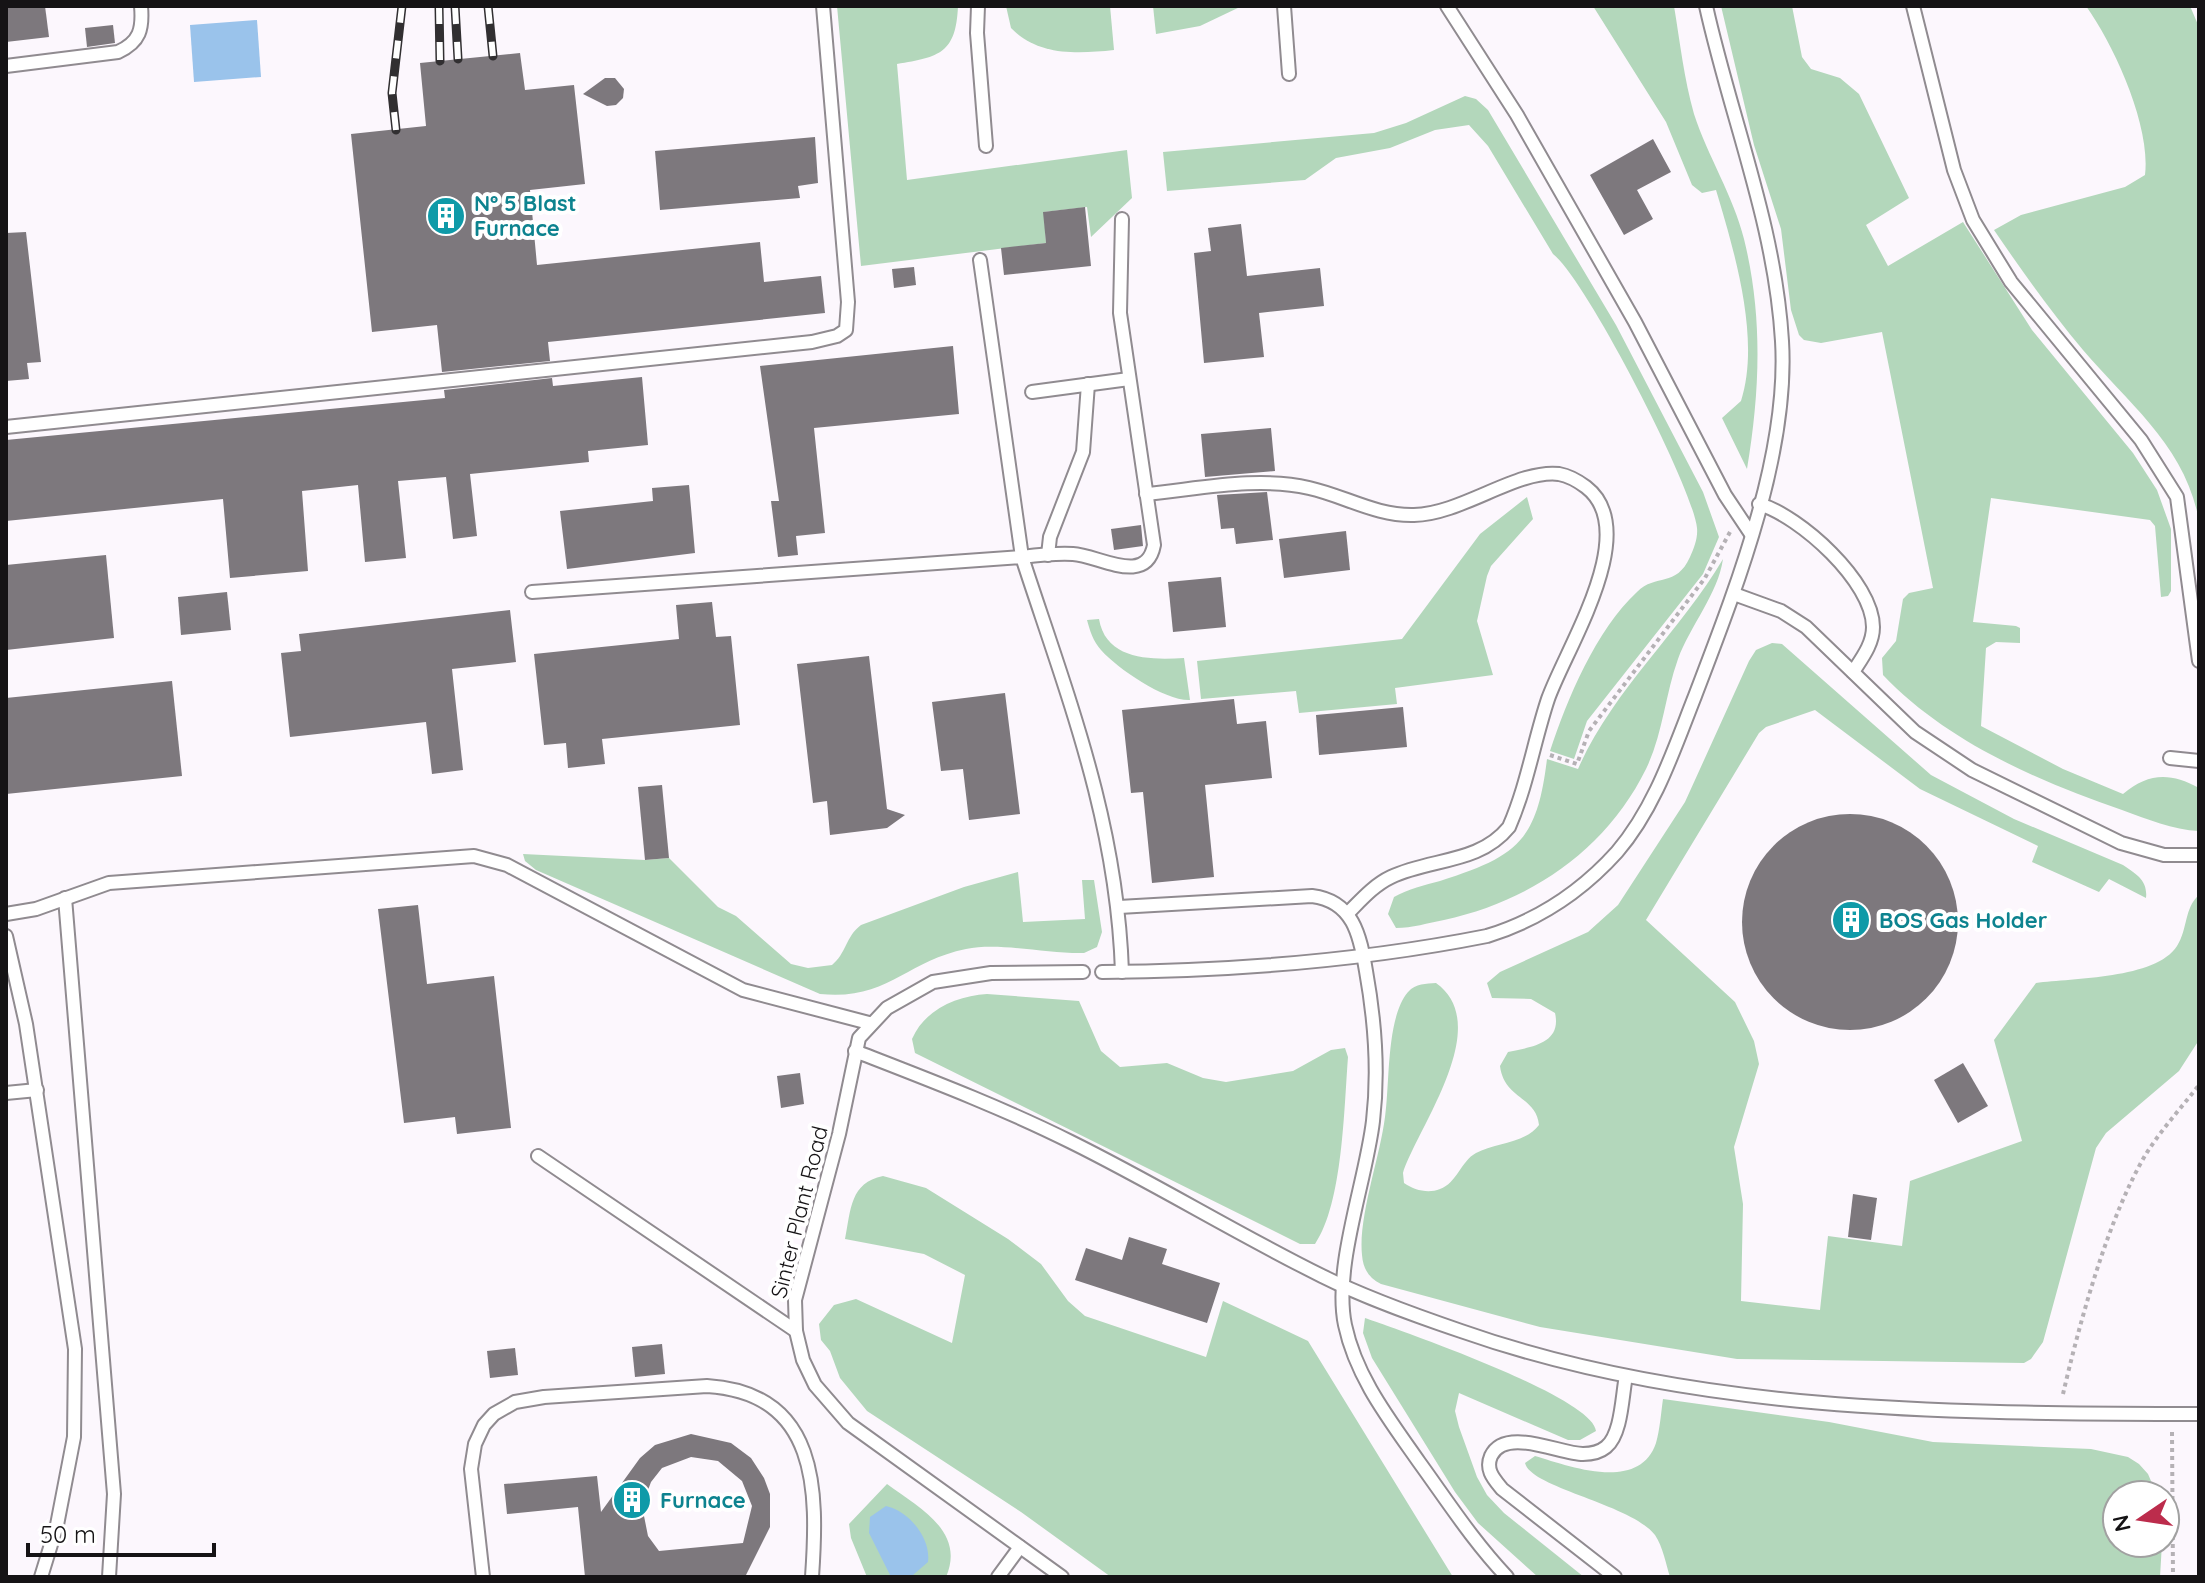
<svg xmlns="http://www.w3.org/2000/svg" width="2205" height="1583" viewBox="0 0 2205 1583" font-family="Quicksand,sans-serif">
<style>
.green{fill:#b3d7bb}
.water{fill:#9ac3eb}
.building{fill:#7d787d;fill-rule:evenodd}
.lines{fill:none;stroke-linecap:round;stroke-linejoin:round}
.lane-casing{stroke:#908b90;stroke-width:16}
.path{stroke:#b5b1b5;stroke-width:4;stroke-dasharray:4 4;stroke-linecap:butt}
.lane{stroke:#fff;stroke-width:12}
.rail-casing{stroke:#312f31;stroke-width:9}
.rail{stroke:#fff;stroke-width:6;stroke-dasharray:18;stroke-linecap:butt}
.labels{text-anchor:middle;stroke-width:8;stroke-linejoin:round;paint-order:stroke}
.culture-label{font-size:22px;font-weight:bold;fill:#0d838f;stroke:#fff;text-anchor:start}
.street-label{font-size:22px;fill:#151315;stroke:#fff}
</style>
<rect width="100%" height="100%" fill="#fcf7fd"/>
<g class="green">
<path d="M 837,6 L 958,6 C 956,53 940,57 897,64 L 907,180 L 1127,150 L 1132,198 L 1091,237 L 1087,207 L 1044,212 L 1046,243 L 861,266 Z"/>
<path d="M 1006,6 L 1110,6 L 1114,50 C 1077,54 1038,56 1011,28 Z"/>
<path d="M 1153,6 L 1242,6 L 1200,26 L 1156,34 Z"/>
<path d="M 1593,6 L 1674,6 C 1680,42 1684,79 1694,114 C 1708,157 1733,195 1744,239 C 1763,316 1760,391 1747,469 L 1722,418 L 1741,401 C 1761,339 1734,250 1716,190 L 1702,193 L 1692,185 L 1666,122 Z"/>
<path d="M 1721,6 L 1792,6 L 1802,57 L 1811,69 L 1840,78 L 1859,94 L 1909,198 L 1866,225 L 1888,266 L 1963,222 L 2032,330 L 2133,453 L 2157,490 L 2171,529 L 2171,591 L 2168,596 L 2161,597 L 2155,526 L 2150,520 L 1991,498 L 1973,622 L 2016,626 L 2020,628 L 2020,643 L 1996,642 L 1986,648 L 1981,726 L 2063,769 L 2123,794 C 2148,773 2170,772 2199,788 L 2199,831 C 2173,830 2147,819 2122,810 C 2036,780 1947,742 1883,675 L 1882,658 L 1896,641 L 1903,599 L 1909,593 L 1933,588 L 1882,332 L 1821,343 L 1804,340 L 1799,335 L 1791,310 L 1781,229 L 1754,145 Z"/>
<path d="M 2086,6 L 2190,6 L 2199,27 L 2199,521 C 2186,447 2129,404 2083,350 C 2051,312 2022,271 1994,230 L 2021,215 L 2125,187 L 2145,175 C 2151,126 2114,45 2086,6 Z"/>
<path d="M 1465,96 L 1476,99 L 1488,110 L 1616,325 L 1703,492 L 1719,537 L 1703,574 L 1587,721 L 1574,759 L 1550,751 C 1567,699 1596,630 1637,592 C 1656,573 1676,588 1690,557 C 1694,548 1698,538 1697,528 C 1693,487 1585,278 1553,254 L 1488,146 L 1469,125 L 1435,130 L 1390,148 L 1336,158 L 1305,180 L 1167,191 L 1163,152 L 1374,133 L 1406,123 Z"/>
<path d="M 1527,497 L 1533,519 L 1491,566 L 1487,576 L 1477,621 L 1493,675 L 1395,688 L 1397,704 L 1299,713 L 1296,691 L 1201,699 L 1197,661 L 1402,639 L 1480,534 Z"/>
<path d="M 1723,559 C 1718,594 1690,626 1678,659 C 1665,695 1663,734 1646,769 C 1606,850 1531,901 1444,920 C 1428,923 1412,928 1396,928 L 1388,914 L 1394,897 C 1408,889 1425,885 1440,881 C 1518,856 1537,841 1547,759 L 1578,769 C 1612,691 1680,632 1723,559 Z"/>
<path d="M 1099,619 C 1106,660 1150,660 1184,658 L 1190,700 C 1165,701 1118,669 1101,650 C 1093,641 1090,631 1087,620 Z"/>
<path d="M 1772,643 L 1782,644 L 1931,775 L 2014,819 L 2123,865 C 2136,874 2148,880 2146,898 L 2109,879 L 2099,892 L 2032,862 L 2038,846 L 1920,789 L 1815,710 L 1766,727 L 1759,733 L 1646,920 L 1735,1002 L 1754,1041 L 1759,1064 L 1734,1147 L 1743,1204 L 1741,1301 L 1820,1310 L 1828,1236 L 1902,1246 L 1910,1181 L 2022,1141 L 1994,1040 L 2036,983 C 2073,978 2156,979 2177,946 C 2188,929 2184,908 2199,895 L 2199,1040 L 2179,1071 L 2106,1133 L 2096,1148 L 2043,1342 L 2031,1359 L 2024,1363 L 1737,1359 L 1540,1327 L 1381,1284 C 1369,1278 1363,1269 1362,1255 C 1358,1217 1380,1157 1385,1117 C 1390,1083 1386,1018 1408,992 C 1416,983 1426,984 1436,983 C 1495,1025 1418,1127 1403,1173 L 1404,1183 C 1414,1190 1428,1194 1440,1189 C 1457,1183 1461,1161 1476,1153 C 1495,1143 1526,1143 1539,1125 C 1536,1096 1504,1099 1500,1066 L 1508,1052 C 1531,1047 1562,1044 1555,1013 L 1531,999 L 1492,998 L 1487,983 L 1500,972 L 1588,932 L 1618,905 L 1685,802 L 1749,661 L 1756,650 Z"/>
<path d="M 523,854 L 645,860 L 669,858 L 718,907 L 736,916 L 791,964 L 808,968 L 832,965 C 846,954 846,936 861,925 L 964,887 L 1018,872 L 1023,922 L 1085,919 L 1082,880 L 1094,880 L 1102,932 L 1097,947 L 1084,953 C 1048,954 1000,942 966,949 C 906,961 887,1001 820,994 L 536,870 L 525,861 Z"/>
<path d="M 987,994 L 1079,1001 L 1101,1051 L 1120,1067 L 1167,1063 L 1203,1078 L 1226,1082 L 1293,1071 L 1331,1050 L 1345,1048 L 1348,1057 C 1344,1108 1343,1203 1315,1244 L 1300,1244 L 915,1053 L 912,1039 C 925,1009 957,996 987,994 Z"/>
<path d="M 883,1176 L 926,1188 L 1008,1239 L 1041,1264 L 1068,1301 L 1085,1316 L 1206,1357 L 1223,1301 L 1308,1341 L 1453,1577 L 1111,1577 L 1021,1512 L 867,1411 L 840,1378 L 830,1351 L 821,1340 L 819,1324 L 834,1305 L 856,1299 L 952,1343 L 965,1275 L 924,1254 L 845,1239 C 851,1209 850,1183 883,1176 Z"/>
<path d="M 1365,1318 C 1402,1331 1593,1397 1596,1431 L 1580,1440 L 1568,1440 L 1459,1393 L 1455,1411 L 1459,1427 L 1477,1477 L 1487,1495 L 1504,1513 L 1584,1577 L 1538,1577 L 1478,1523 L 1455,1492 L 1372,1358 L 1363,1333 Z"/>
<path d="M 1663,1399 L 1829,1422 L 1933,1442 L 2091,1449 L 2128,1457 L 2139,1464 L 2148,1474 L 2157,1495 L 2117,1495 L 2117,1543 L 2162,1543 L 2160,1577 L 1670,1577 C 1666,1564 1663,1547 1655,1535 C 1631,1504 1531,1488 1525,1463 L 1535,1456 C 1569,1466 1639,1493 1656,1443 C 1660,1429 1661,1413 1663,1399 Z"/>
<path d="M 887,1484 C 918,1507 966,1531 946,1577 L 867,1577 L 851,1538 L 849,1524 Z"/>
</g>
<g class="water">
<path d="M 257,20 L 261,77 L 194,82 L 190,25 Z"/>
<path d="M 886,1506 C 909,1511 931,1538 928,1562 L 913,1575 L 891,1577 L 869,1533 L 870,1517 Z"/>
</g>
<g class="building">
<path d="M 6,6 L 45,6 L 49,37 L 6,42 Z"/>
<path d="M 113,25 L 115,43 L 87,47 L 85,28 Z"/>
<path d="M 520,53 L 525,90 L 574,85 L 585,184 L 530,190 L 537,265 L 760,242 L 764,282 L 821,276 L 825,313 L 548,342 L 550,361 L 442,372 L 437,325 L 372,332 L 351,134 L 426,126 L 420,63 Z"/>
<path d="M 605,78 L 615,78 L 624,89 L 623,98 L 616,105 L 607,106 L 583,94 Z"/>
<path d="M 815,137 L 818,183 L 798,186 L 800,198 L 660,210 L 655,151 Z"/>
<path d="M 1653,139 L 1671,172 L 1637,190 L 1653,219 L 1624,235 L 1590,175 Z"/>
<path d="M 1085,207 L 1091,266 L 1004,275 L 1001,248 L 1046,243 L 1043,212 Z"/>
<path d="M 1241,224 L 1247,276 L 1320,268 L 1324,306 L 1259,313 L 1264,357 L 1204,363 L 1194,253 L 1211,251 L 1208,228 Z"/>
<path d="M 26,232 L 41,362 L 27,363 L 29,379 L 6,381 L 6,233 Z"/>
<path d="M 914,267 L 916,285 L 894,288 L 892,269 Z"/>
<path d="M 953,346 L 959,414 L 814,428 L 825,533 L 796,536 L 798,555 L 778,557 L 771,501 L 779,501 L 760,366 Z"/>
<path d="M 642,377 L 648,445 L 588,451 L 589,462 L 470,474 L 477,536 L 453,539 L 446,477 L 398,481 L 406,558 L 365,562 L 358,485 L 302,491 L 308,571 L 230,578 L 223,499 L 6,521 L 6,440 L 445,398 L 444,390 L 552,378 L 553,386 Z"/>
<path d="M 1271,428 L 1275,471 L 1205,477 L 1201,434 Z"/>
<path d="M 689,485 L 695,553 L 567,569 L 560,511 L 653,501 L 652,488 Z"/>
<path d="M 1267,492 L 1273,540 L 1236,544 L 1234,528 L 1221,529 L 1217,495 Z"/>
<path d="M 1141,525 L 1143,546 L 1114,550 L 1111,529 Z"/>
<path d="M 1346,531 L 1350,570 L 1284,578 L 1279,539 Z"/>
<path d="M 106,555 L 114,638 L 6,650 L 6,565 Z"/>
<path d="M 1221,577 L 1226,627 L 1173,632 L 1168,582 Z"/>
<path d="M 227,592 L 231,630 L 181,635 L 178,597 Z"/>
<path d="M 712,602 L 716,637 L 731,636 L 740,725 L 602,739 L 605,764 L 568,768 L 566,743 L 544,745 L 534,654 L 679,639 L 676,605 Z"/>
<path d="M 510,610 L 516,662 L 452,669 L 463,770 L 432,774 L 426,722 L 290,737 L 281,653 L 301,651 L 299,634 Z"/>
<path d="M 869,656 L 887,809 L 905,815 L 887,828 L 830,835 L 827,801 L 813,803 L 797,664 Z"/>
<path d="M 172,681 L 182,776 L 6,794 L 6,698 Z"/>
<path d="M 1005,693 L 1020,814 L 969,820 L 963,769 L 941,771 L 932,702 Z"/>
<path d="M 1234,699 L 1237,724 L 1266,721 L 1272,778 L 1205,785 L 1214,877 L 1152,883 L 1143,792 L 1131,793 L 1122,710 Z"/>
<path d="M 1403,707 L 1407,747 L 1319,755 L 1316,715 Z"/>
<path d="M 662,785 L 669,858 L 645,860 L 638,787 Z"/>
<circle cx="1850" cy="922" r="108"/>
<path d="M 418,905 L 427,984 L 494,976 L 511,1128 L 457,1134 L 455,1117 L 404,1123 L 378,909 Z"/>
<path d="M 1963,1063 L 1988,1106 L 1958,1123 L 1934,1080 Z"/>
<path d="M 800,1073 L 804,1104 L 781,1108 L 777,1076 Z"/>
<path d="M 1853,1194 L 1877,1198 L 1871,1240 L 1848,1237 Z"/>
<path d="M 1129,1237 L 1167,1249 L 1162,1264 L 1220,1283 L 1207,1323 L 1075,1280 L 1086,1248 L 1122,1260 Z"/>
<path d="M 662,1344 L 665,1374 L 635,1377 L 632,1347 Z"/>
<path d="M 515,1348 L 518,1375 L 490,1378 L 487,1351 Z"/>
<path d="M 691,1434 L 731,1443 L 751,1458 L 764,1478 L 770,1494 L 770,1527 L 745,1577 L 585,1577 L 578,1507 L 507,1514 L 504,1484 L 597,1476 L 601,1512 L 640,1458 L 655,1445 ZM 691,1457 L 718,1461 L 742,1481 L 752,1506 L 743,1543 L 659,1551 L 648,1536 L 642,1506 L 651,1482 L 662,1468 Z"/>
</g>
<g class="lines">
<g class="lane-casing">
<g id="lane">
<path d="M 978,6 L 977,33 L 986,146"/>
<path d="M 1284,6 L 1289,74"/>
<path d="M 1447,6 L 1517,115 L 1635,322 L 1725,495 L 1751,534"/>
<path d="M 1913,6 L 1954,170 L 1973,220 L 2011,282 L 2141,440 L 2177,497 L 2199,661"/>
<path d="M 6,66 L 118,52 C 140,42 143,29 141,6"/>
<path d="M 980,260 L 1022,557 C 1038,555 1056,553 1073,554 C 1098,555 1146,587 1154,545 L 1120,313 L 1122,219"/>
<path d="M 1032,392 L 1129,379"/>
<path d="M 6,427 L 812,342 L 837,336 L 846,330 L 848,302 L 823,6"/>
<path d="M 1146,494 C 1199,489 1257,476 1309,488 C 1345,496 1376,516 1414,515 C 1462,514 1517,469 1559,474 C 1570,476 1578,481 1586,487 C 1643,531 1566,648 1548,699 C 1534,741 1527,786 1509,827 C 1479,864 1431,858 1391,877 C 1374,885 1361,900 1348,913"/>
<path d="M 1759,504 C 1800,516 1873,582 1873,627 C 1873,644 1862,658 1853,672"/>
<path d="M 1048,555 L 1050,537 L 1083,452 L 1088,384"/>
<path d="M 532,592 L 1022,557 C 1068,698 1117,821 1122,972"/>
<path d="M 1734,594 L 1781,611 L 1806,627 L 1915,732 L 1972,770 L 2121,843 L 2164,855 L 2199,855"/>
<path d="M 2170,758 L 2199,761"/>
<path d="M 65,898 L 114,1494 L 109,1577"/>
<path d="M 1119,907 L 1312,896 C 1353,901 1360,935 1366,971 C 1375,1021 1379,1070 1373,1121 C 1366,1181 1333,1267 1345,1325 C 1356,1377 1389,1419 1419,1462 C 1448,1502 1473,1541 1507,1577"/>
<path d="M 6,914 L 36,909 L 109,883 L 474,856 L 507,865 L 743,990 L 869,1023"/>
<path d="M 6,936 L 26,1024 L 75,1349 L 74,1437 L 57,1525 L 41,1577"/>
<path d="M 1102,972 C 1231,971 1361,961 1487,936 C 1539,920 1581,892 1617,852 C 1655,808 1674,749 1695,696 C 1735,591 1789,455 1782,341 C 1775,224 1731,119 1706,6"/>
<path d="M 855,1051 C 927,1079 1001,1107 1071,1142 C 1156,1184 1237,1234 1322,1276 C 1366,1298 1414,1315 1461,1331 C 1697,1414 1952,1413 2199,1414"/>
<path d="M 6,1093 L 37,1090"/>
<path d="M 538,1156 L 796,1331"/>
<path d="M 483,1577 L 471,1469 L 475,1444 L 484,1425 L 494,1414 L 515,1402 L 544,1397 L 707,1386 C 819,1393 818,1491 812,1577"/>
<path d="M 998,1577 L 1020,1547"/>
<path d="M 1062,1577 L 848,1423 L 815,1385 L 803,1360 L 796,1331 L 795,1300 L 839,1134 L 859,1038 L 887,1008 L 933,982 L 991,973 L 1083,972"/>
<path d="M 1615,1577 L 1502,1489 C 1494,1479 1485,1470 1491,1456 C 1505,1426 1560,1454 1583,1454 C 1591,1454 1600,1452 1606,1447 C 1622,1434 1622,1395 1626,1376"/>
</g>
</g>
<g class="path">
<path d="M 1550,755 L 1577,764 L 1589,731 L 1705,578 L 1730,532"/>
<path d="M 2063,1394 C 2080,1321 2108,1218 2146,1154 C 2161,1130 2181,1108 2199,1085"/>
<path d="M 2172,1432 L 2173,1577"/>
</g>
<use href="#lane" class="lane"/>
<g class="rail-casing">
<g id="rail">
<path d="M 439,6 L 440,61"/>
<path d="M 455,6 L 458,59"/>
<path d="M 488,6 L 493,56"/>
<path d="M 396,130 L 392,93 L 402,6"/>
</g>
</g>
<use href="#rail" class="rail"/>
</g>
<defs>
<g id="building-disc" transform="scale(2)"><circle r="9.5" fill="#0f9aa8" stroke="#fff"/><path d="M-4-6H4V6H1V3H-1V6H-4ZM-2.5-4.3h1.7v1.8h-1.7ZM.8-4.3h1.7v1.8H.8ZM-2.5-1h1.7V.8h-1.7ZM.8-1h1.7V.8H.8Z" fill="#fff"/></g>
</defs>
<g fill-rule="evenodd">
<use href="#building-disc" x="446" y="216"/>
<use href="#building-disc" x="1851" y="920"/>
<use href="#building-disc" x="632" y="1500"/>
</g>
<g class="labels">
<g class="culture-label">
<text x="474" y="211">Nº 5 Blast<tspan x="474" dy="25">Furnace</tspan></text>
<text x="1879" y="928">BOS Gas Holder</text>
<text x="660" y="1508">Furnace</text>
</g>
<g class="street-label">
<text transform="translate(799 1212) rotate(-76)" y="8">Sinter Plant Road</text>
</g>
</g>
<rect width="2205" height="1583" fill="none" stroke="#151315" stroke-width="16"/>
<g transform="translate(2141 1519) rotate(257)"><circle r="38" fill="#ffffff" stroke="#a1a1a1" stroke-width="2"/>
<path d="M0-6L14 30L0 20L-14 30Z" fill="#bc2c4c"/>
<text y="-12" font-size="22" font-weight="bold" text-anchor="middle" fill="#151315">N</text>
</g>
<path d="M28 1543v12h186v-12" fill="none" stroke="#151315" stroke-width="4"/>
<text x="40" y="1543" font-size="24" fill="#151315" stroke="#ffffff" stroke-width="6" paint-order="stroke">50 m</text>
</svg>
